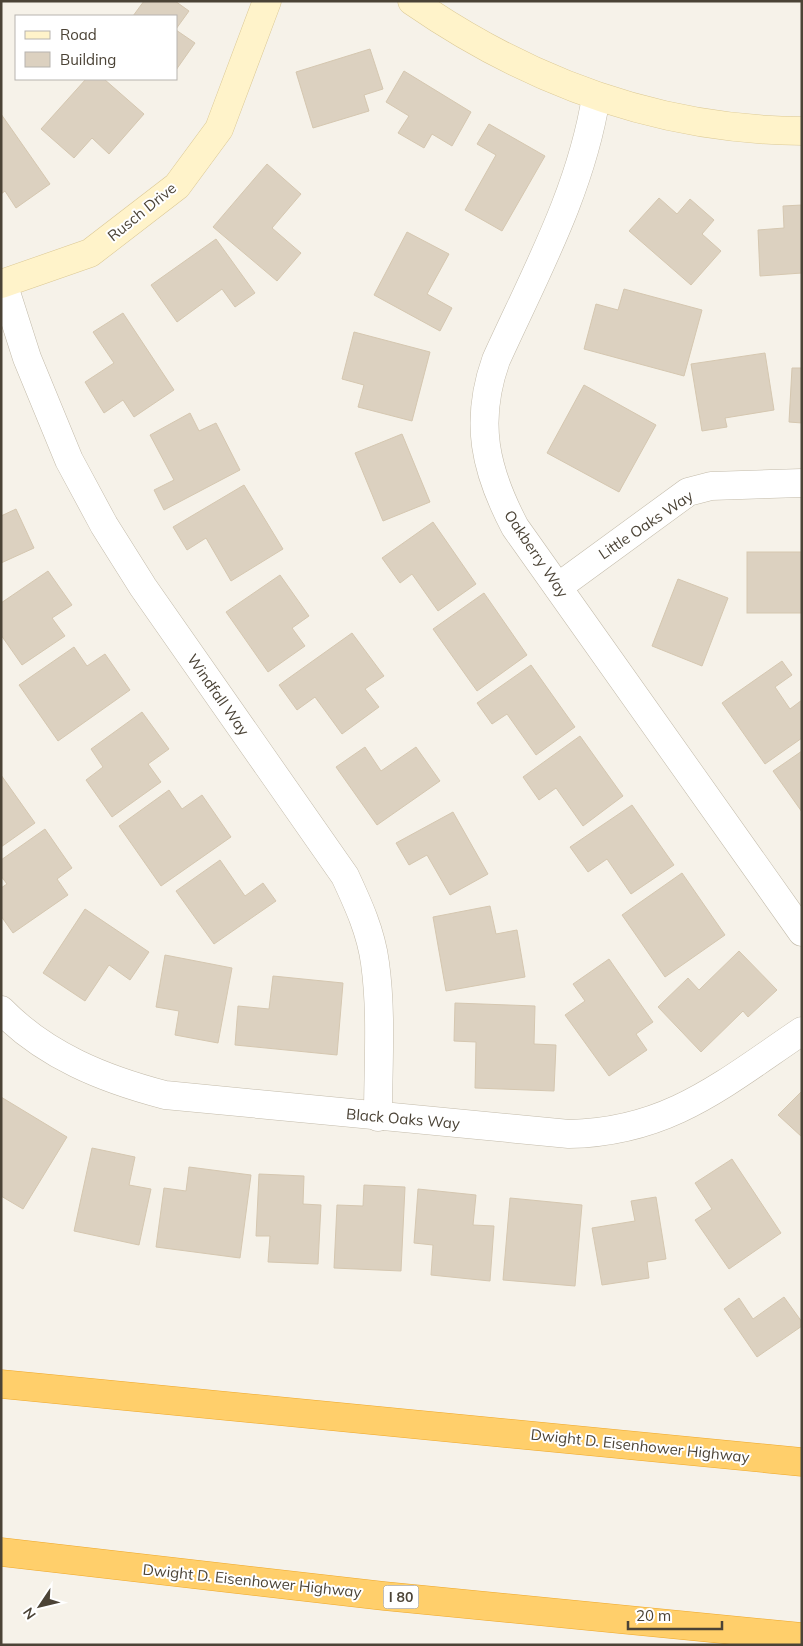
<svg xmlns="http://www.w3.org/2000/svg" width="803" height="1646" viewBox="0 0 803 1646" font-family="Mulish,sans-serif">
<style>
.building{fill:#dcd1c0;stroke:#d5c7b0}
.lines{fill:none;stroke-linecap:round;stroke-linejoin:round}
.street-casing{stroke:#c3bbaa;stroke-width:29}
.secondary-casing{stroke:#dbc894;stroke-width:29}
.highway-casing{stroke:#eea82b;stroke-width:29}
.street{stroke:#fff;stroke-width:28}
.secondary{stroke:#fff3ca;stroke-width:28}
.highway{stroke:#ffcf6b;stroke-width:28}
.labels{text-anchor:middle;stroke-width:4;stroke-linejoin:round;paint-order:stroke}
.shield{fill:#fff;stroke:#817b72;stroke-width:1}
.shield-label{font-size:14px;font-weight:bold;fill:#4b4336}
.street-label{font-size:15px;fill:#4b4336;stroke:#fff}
</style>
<rect width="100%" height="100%" fill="#f6f2e9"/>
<g class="building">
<path d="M 144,1 L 175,1 L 189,11 L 176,29 L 176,16 L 133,16 Z"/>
<path d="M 176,30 L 195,43 L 176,70 Z"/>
<path d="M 370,49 L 383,89 L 364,95 L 369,111 L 313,128 L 296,72 Z"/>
<path d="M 404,71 L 471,112 L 452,146 L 432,134 L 424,148 L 398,133 L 409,116 L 386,102 Z"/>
<path d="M 86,79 L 104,79 L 144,114 L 109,154 L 92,138 L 74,158 L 41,129 Z"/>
<path d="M 1,114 L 50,184 L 16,208 L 5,191 L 1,194 Z"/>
<path d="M 489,124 L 545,156 L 502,231 L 465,210 L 496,155 L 477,144 Z"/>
<path d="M 267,164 L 301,194 L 272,228 L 301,253 L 277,281 L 213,227 Z"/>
<path d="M 659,198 L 677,214 L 690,199 L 714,220 L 702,234 L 721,251 L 691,285 L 629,231 Z"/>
<path d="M 802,205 L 802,273 L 760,276 L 758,230 L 784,228 L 783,206 Z"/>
<path d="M 407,232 L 449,254 L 427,294 L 452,308 L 440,331 L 374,295 Z"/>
<path d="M 216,239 L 255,293 L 235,307 L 222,289 L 177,322 L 151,285 Z"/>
<path d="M 624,289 L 702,310 L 684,376 L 584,349 L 596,304 L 618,310 Z"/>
<path d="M 123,313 L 174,390 L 134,417 L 123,400 L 104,413 L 85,382 L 114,363 L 93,332 Z"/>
<path d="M 354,332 L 430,352 L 412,421 L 358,407 L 364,385 L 342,379 Z"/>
<path d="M 765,353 L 774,410 L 725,418 L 727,427 L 702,431 L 691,364 Z"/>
<path d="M 792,368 L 802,368 L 802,423 L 789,422 Z"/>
<path d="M 584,385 L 656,425 L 619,492 L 547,453 Z"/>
<path d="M 190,413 L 199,431 L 216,423 L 240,470 L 164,510 L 154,490 L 174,480 L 150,435 Z"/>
<path d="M 402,434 L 430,502 L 383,521 L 355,453 Z"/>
<path d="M 244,485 L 283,549 L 231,581 L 206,538 L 187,550 L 173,527 Z"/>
<path d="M 16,509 L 34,548 L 1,563 L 1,516 Z"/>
<path d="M 433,522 L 476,584 L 438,611 L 412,574 L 400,583 L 382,558 Z"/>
<rect x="747" y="552" width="55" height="61"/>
<path d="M 48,571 L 72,605 L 52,618 L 65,636 L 22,665 L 1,635 L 1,603 Z"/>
<path d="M 280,575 L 309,616 L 292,628 L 305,646 L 268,672 L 226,612 Z"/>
<path d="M 678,579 L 728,598 L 702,666 L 652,646 Z"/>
<path d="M 484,593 L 527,655 L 477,691 L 433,629 Z"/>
<path d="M 352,633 L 384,676 L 365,689 L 379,707 L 342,734 L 315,697 L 297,710 L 279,685 Z"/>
<path d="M 74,647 L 87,666 L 105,654 L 130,690 L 58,741 L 19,685 Z"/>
<path d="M 782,661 L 792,675 L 775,687 L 790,709 L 802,700 L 802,738 L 765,764 L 722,703 Z"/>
<path d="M 531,665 L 575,727 L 536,755 L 507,714 L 492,724 L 477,703 Z"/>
<path d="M 142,712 L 169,749 L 148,764 L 161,782 L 112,817 L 86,780 L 103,767 L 91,749 Z"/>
<path d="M 580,736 L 623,796 L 583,826 L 556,788 L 539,800 L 523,777 Z"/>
<path d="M 365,747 L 381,771 L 416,747 L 440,781 L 377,825 L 336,767 Z"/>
<path d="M 802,751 L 802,812 L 773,771 Z"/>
<path d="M 1,775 L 35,823 L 1,847 Z"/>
<path d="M 169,790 L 182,809 L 202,795 L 231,837 L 161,886 L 119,826 Z"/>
<path d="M 632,805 L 674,865 L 631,894 L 607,859 L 588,872 L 570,847 Z"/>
<path d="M 453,812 L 488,874 L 450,895 L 427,855 L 409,865 L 396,843 Z"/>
<path d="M 45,829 L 72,868 L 57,879 L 68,895 L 13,933 L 1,916 L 1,888 L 7,884 L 1,876 L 1,860 Z"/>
<path d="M 220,860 L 245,896 L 263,883 L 276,901 L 214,944 L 176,891 Z"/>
<path d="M 682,873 L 725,935 L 665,977 L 622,915 Z"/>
<path d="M 490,906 L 496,934 L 517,930 L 525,977 L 446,991 L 433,917 Z"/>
<path d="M 85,909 L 149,952 L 130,980 L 109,965 L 85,1001 L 43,973 Z"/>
<path d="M 739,951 L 777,990 L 748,1017 L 743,1011 L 701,1052 L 658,1007 L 688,978 L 699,990 Z"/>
<path d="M 165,955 L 232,968 L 218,1043 L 175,1035 L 179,1011 L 156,1007 Z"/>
<path d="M 609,959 L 653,1022 L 636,1034 L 647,1050 L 609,1076 L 565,1015 L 585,1001 L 573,984 Z"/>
<path d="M 273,976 L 343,983 L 337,1055 L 235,1045 L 238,1006 L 269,1009 Z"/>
<path d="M 455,1003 L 535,1006 L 534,1044 L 556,1045 L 554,1091 L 475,1088 L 476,1042 L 454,1041 Z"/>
<path d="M 802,1091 L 802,1137 L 778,1115 Z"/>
<path d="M 1,1097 L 67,1137 L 23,1209 L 1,1196 Z"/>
<path d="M 92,1148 L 135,1157 L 129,1185 L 151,1189 L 139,1245 L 74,1231 Z"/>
<path d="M 732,1159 L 781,1233 L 729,1269 L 695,1220 L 712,1209 L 695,1183 Z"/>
<path d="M 189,1167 L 251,1175 L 240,1258 L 156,1247 L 164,1188 L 186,1191 Z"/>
<path d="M 259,1174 L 304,1176 L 303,1204 L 321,1205 L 318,1264 L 268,1262 L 270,1236 L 256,1236 Z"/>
<path d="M 364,1185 L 405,1187 L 401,1271 L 334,1268 L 337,1205 L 363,1206 Z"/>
<path d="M 418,1189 L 476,1195 L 473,1225 L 494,1226 L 490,1281 L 431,1275 L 433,1245 L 414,1243 Z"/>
<path d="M 656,1197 L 666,1259 L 647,1262 L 649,1278 L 602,1285 L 592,1228 L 635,1221 L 631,1201 Z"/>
<path d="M 510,1198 L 582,1205 L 575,1286 L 503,1280 Z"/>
<path d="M 784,1297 L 802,1322 L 802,1326 L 757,1357 L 724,1309 L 739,1298 L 753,1319 Z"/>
</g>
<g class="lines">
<g class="street-casing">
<g id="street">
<path d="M 596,97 C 581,191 535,274 496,360 C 474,422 485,470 515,527 L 802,932"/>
<path d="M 3,283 L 27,358 L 69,460 L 104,525 L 143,587 L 345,876 C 358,904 371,932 375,963 C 382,1013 378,1066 378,1117"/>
<path d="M 558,587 L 688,492 L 711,486 L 802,483"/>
<path d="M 1,1010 C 46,1056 104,1079 165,1095 L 569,1134 C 669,1132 723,1084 802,1031"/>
</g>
</g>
<g class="secondary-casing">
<g id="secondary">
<path d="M 412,1 C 529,82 659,130 802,131"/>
<path d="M 1,284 L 90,253 L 177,186 L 219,129 L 267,1"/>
</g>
</g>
<g class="highway-casing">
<g id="highway">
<path d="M 1,1384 L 802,1462"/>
<path d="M 1,1552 L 384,1596 L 802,1637"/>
</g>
</g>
<use href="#street" class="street"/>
<use href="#secondary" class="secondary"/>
<use href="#highway" class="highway"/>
</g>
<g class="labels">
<rect class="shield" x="383.5" y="1585.5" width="35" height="23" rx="4"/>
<g class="shield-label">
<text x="401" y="1602">I 80</text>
</g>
<g class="street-label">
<text transform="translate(142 212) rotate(-39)" y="5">Rusch Drive</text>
<text transform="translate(646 525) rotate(-34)" y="5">Little Oaks Way</text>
<text transform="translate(536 554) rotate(56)" y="5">Oakberry Way</text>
<text transform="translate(218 695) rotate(55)" y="5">Windfall Way</text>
<text transform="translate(403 1119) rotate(5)" y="5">Black Oaks Way</text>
<text transform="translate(640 1446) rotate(6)" y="5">Dwight D. Eisenhower Highway</text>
<text transform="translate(252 1581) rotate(6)" y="5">Dwight D. Eisenhower Highway</text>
</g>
</g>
<rect width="803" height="1646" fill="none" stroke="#4b4336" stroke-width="5"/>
<rect x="15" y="15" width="162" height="65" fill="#ffffff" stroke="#b7b4af"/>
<rect x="25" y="31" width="25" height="8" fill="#fff3ca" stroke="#b7b4af"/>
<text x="60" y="40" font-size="15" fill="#4b4336">Road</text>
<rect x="25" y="52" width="25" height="15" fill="#dcd1c0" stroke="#b7b4af"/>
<text x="60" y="65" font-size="15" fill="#4b4336">Building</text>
<g transform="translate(40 1606) rotate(235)" stroke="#ffffff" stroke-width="4" paint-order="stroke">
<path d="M0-4L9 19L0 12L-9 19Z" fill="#4b4336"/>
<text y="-8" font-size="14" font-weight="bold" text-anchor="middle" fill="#4b4336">N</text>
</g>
<path d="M628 1621v8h94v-8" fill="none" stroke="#4b4336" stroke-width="2.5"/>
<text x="636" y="1621" font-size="15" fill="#4b4336" stroke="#ffffff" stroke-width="4" paint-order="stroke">20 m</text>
</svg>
